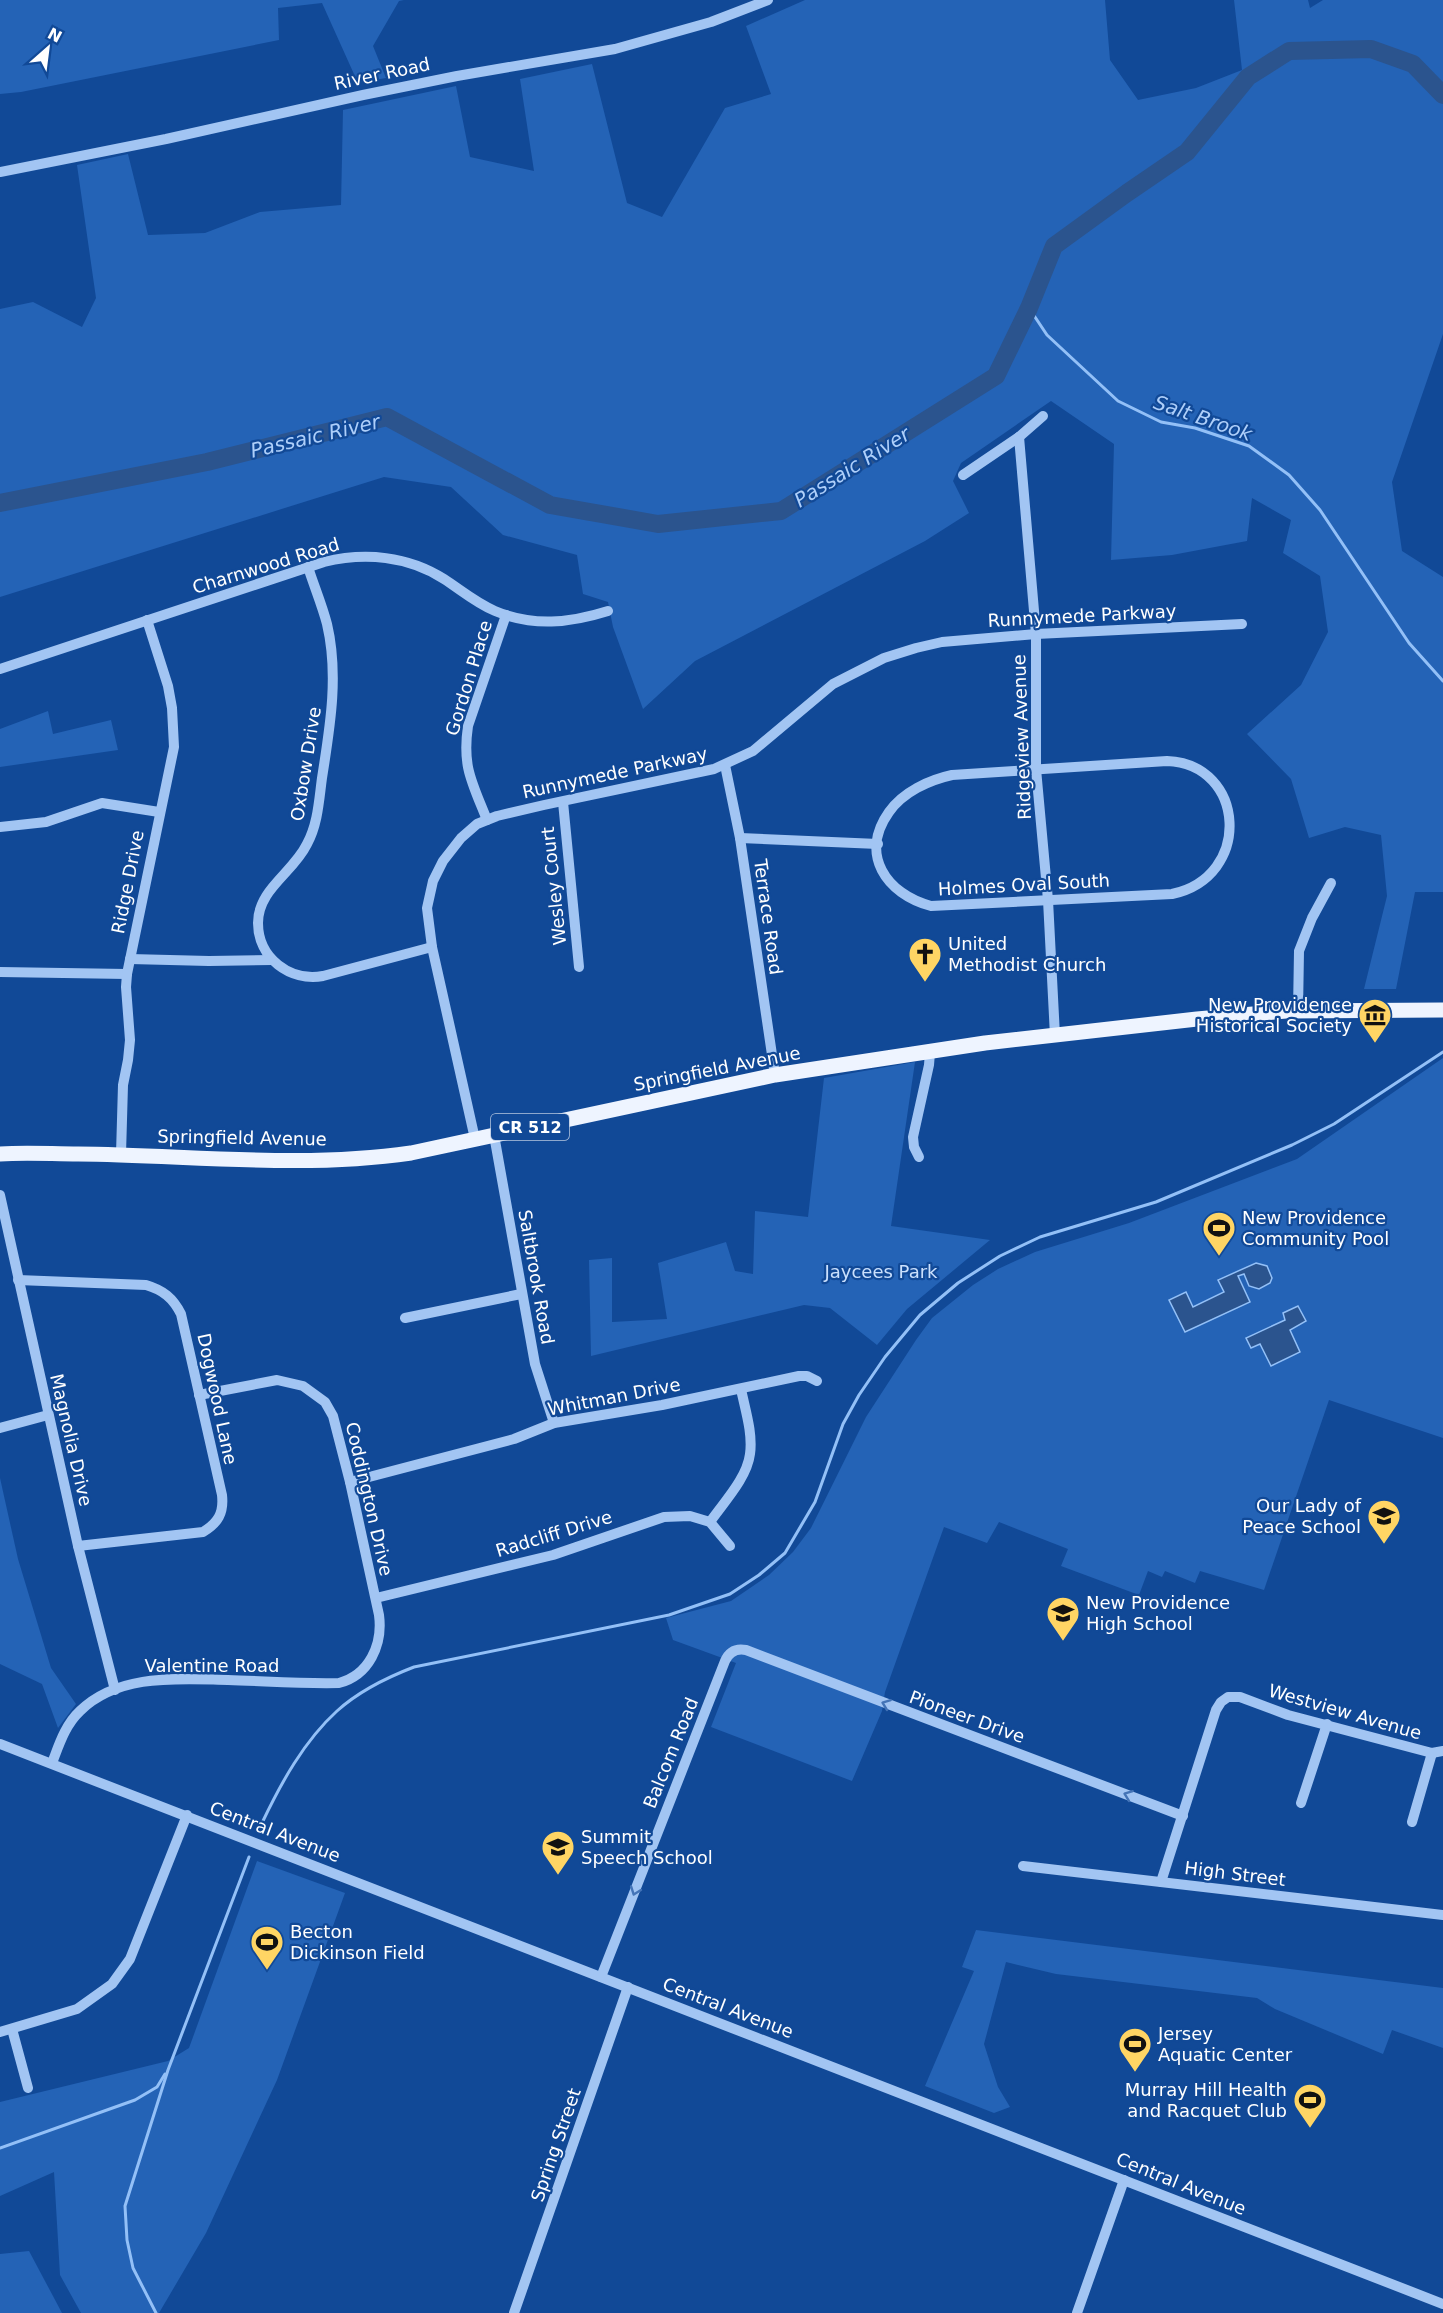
<svg xmlns="http://www.w3.org/2000/svg" width="1443" height="2313" viewBox="0 0 1443 2313" font-family="'DejaVu Sans',sans-serif">
<style>
.green{fill:#2463b6}
.water{fill:#2b548e;stroke:#93c0f7;stroke-width:1.5}
.lines{fill:none;stroke-linecap:round;stroke-linejoin:round}
.stream{stroke:#93c0f7;stroke-width:3}
.river{stroke:#2b548e;stroke-width:18}
.minor{stroke:#a2c5f3;stroke-width:10}
.major{stroke:#eef4ff;stroke-width:15}
.oneway{stroke:#4474b7}
.labels{text-anchor:middle;stroke-width:4.5;stroke-linejoin:round;paint-order:stroke}
.shield{fill:#114997;stroke:#b8c8e0;stroke-width:1.5}
.shield-label{font-size:16px;font-weight:bold;fill:#fff}
.street-label{font-size:18px;fill:#fff;stroke:#114997}
.poi-label{font-size:18px;fill:#fff;stroke:#114997;text-anchor:start}
.park-label{font-size:18px;fill:#cae0fd;stroke:#114997}
.water-label{font-size:20px;font-style:italic;fill:#aecffa;stroke:#114997}
</style>
<rect width="100%" height="100%" fill="#114997"/>
<g class="green">
<path d="M 0,0 L 404,0 L 399,1 L 373,46 L 386,78 L 358,83 L 322,3 L 278,8 L 279,40 L 21,92 L 0,94 Z"/>
<path d="M 805,0 L 1105,0 L 1110,60 L 1138,100 L 1196,88 L 1242,70 L 1234,0 L 1308,0 L 1310,8 L 1323,0 L 1443,0 L 1443,334 L 1392,482 L 1402,551 L 1443,577 L 1443,892 L 1415,892 L 1396,989 L 1364,989 L 1387,896 L 1381,835 L 1345,827 L 1309,838 L 1291,779 L 1247,734 L 1301,685 L 1328,632 L 1320,576 L 1283,553 L 1291,520 L 1252,498 L 1247,541 L 1172,555 L 1111,560 L 1114,444 L 1051,401 L 961,463 L 953,481 L 969,513 L 925,541 L 695,661 L 643,709 L 613,627 L 608,602 L 583,594 L 577,555 L 503,535 L 451,487 L 384,477 L 0,597 L 0,309 L 33,302 L 82,327 L 96,298 L 77,165 L 128,154 L 148,235 L 205,233 L 260,212 L 341,205 L 343,110 L 456,86 L 470,157 L 534,171 L 520,79 L 592,64 L 627,203 L 662,217 L 725,108 L 771,94 L 746,26 Z"/>
<path d="M 48,711 L 53,734 L 111,720 L 118,750 L 0,767 L 0,729 Z"/>
<path d="M 1443,1058 L 1443,1438 L 1329,1400 L 1264,1590 L 1200,1571 L 1195,1583 L 1165,1571 L 1162,1577 L 1148,1571 L 1139,1595 L 1061,1566 L 1068,1549 L 999,1522 L 987,1543 L 944,1527 L 885,1692 L 882,1711 L 852,1781 L 711,1727 L 736,1663 L 673,1640 L 666,1618 L 731,1601 L 769,1575 L 793,1552 L 811,1528 L 866,1417 L 916,1340 L 932,1318 L 973,1285 L 998,1269 L 1035,1252 L 1129,1223 L 1297,1159 Z"/>
<path d="M 915,1062 L 891,1226 L 990,1240 L 907,1309 L 877,1345 L 830,1308 L 804,1305 L 591,1356 L 589,1260 L 612,1258 L 612,1322 L 667,1319 L 658,1263 L 726,1242 L 735,1271 L 753,1274 L 755,1211 L 808,1217 L 824,1078 Z"/>
<path d="M 0,1478 L 18,1559 L 51,1668 L 76,1704 L 58,1728 L 42,1684 L 0,1664 Z"/>
<path d="M 257,1861 L 345,1893 L 277,2080 L 206,2233 L 159,2313 L 81,2313 L 60,2275 L 54,2172 L 0,2196 L 0,2102 L 168,2061 L 189,2048 Z"/>
<path d="M 976,1930 L 1443,1988 L 1443,2048 L 1392,2030 L 1383,2054 L 1275,2009 L 1257,1998 L 1056,1974 L 1006,1962 L 984,2044 L 998,2087 L 1010,2107 L 994,2113 L 925,2086 L 974,1971 L 962,1967 Z"/>
<path d="M 29,2251 L 62,2313 L 0,2313 L 0,2254 Z"/>
</g>
<g class="water">
<path d="M 1256,1263 L 1267,1266 L 1272,1278 L 1270,1283 L 1259,1289 L 1249,1286 L 1244,1274 L 1238,1276 L 1250,1302 L 1185,1332 L 1169,1300 L 1186,1292 L 1193,1307 L 1224,1292 L 1218,1280 Z"/>
<path d="M 1298,1306 L 1306,1321 L 1290,1330 L 1300,1352 L 1271,1366 L 1260,1344 L 1251,1348 L 1246,1338 L 1285,1320 L 1283,1313 Z"/>
</g>
<g class="lines">
<g class="stream">
<path d="M 1029,308 L 1047,335 L 1118,401 L 1161,422 L 1195,428 L 1249,446 L 1289,475 L 1320,510 L 1409,643 L 1443,681"/>
<path d="M 262,1823 C 281,1783 304,1741 337,1711 C 359,1691 388,1677 414,1667 L 669,1615 L 730,1594 L 759,1575 L 785,1553 L 815,1502 L 843,1424 L 859,1395 L 885,1357 L 920,1315 L 958,1283 L 1000,1256 L 1040,1237 L 1156,1202 L 1292,1145 L 1334,1124 L 1443,1052"/>
<path d="M 0,2148 L 135,2100 L 157,2087 L 165,2074"/>
<path d="M 156,2313 L 133,2268 L 127,2240 L 125,2206 L 168,2070 L 249,1857"/>
</g>
<path class="river" d="M 0,503 L 207,462 L 387,417 L 550,505 L 658,524 L 781,511 L 996,376 L 1029,308 L 1054,246 L 1127,193 L 1187,152 L 1248,77 L 1289,51 L 1371,49 L 1413,64 L 1443,95"/>
<g class="minor">
<path d="M 0,172 L 166,139 L 363,95 L 457,76 L 615,49 L 711,22 L 768,0"/>
<path d="M 1019,437 L 1036,634 L 1036,769 L 1048,900 L 1055,1036"/>
<path d="M 963,475 L 1019,437 L 1043,416"/>
<path d="M 308,567 C 314,586 322,605 327,624 C 339,675 330,727 322,778 C 319,800 318,824 307,844 C 293,873 258,889 258,923 C 258,958 290,982 323,976 L 432,947"/>
<path d="M 0,669 L 324,562 C 365,552 408,556 444,579 C 461,590 476,603 495,611 C 533,627 570,623 608,611"/>
<path d="M 1167,761 C 1246,764 1253,877 1172,894 L 931,906 C 886,894 859,854 889,812 C 903,792 929,780 952,775 Z"/>
<path d="M 725,765 L 740,838 L 775,1075"/>
<path d="M 563,802 L 579,967"/>
<path d="M 487,820 C 472,782 462,767 468,726 L 506,615"/>
<path d="M 0,827 L 46,822 L 102,803 L 159,812"/>
<path d="M 740,838 L 878,844"/>
<path d="M 130,959 L 209,961 L 272,960"/>
<path d="M 0,972 L 127,974"/>
<path d="M 1298,1011 L 1299,951 L 1312,918 L 1331,883"/>
<path d="M 494,1135 L 535,1364 L 554,1423"/>
<path d="M 475,1139 L 432,947 L 427,908 L 433,881 L 443,861 L 461,838 L 477,824 L 497,816 L 544,805 L 714,769 L 753,751 L 833,684 L 884,658 L 916,648 L 942,642 L 1036,634 L 1242,624"/>
<path d="M 121,1154 L 123,1085 L 128,1060 L 130,1040 L 126,987 L 127,974 L 174,747 L 172,708 L 168,686 L 147,620"/>
<path d="M 919,1157 L 914,1147 L 913,1137 L 929,1065 L 930,1052"/>
<path d="M 0,1195 L 78,1546 L 115,1690"/>
<path d="M 18,1280 L 146,1285 C 163,1290 173,1298 181,1314 L 222,1495 C 224,1513 218,1523 203,1532 L 78,1546"/>
<path d="M 405,1318 L 521,1294"/>
<path d="M 0,1428 L 48,1415"/>
<path d="M 350,1482 L 514,1439 L 554,1423 L 662,1405 L 799,1376 L 807,1376 L 817,1381"/>
<path d="M 710,1522 C 724,1502 747,1478 750,1454 C 753,1433 745,1409 741,1389"/>
<path d="M 376,1598 L 553,1555 L 664,1517 L 690,1516 L 710,1522 L 730,1546"/>
<path d="M 0,1744 L 1443,2304"/>
<path d="M 52,1763 C 59,1745 65,1725 80,1711 C 119,1673 179,1679 228,1680 C 265,1681 302,1684 339,1683 C 369,1675 383,1645 379,1615 L 350,1482 L 333,1416 L 325,1402 L 303,1386 L 277,1380 L 199,1395"/>
<path d="M 1301,1803 L 1327,1724"/>
<path d="M 1412,1822 L 1432,1753"/>
<path d="M 1023,1866 L 1443,1915"/>
<path d="M 1161,1882 L 1216,1710 L 1221,1702 L 1228,1697 L 1240,1697 L 1288,1715 L 1432,1753 L 1443,1751"/>
<path d="M 601,1977 L 725,1661 C 729,1652 736,1648 746,1650 L 1183,1816"/>
<path d="M 12,2029 L 28,2088"/>
<path d="M 0,2032 L 77,2009 L 112,1984 L 130,1959 L 187,1815"/>
<path d="M 514,2313 L 628,1987"/>
<path d="M 1077,2313 L 1124,2180"/>
</g>
<path class="major" d="M 0,1154 C 26,1152 52,1154 78,1154 C 188,1155 301,1169 411,1153 L 775,1075 L 985,1043 L 1197,1019 L 1286,1011 L 1443,1010"/>
</g>
<defs><path id="oneway-chevron" d="M-2-3.5L2.5 0L-2 3.5" fill="none" stroke-width="1.6" stroke-linecap="round" stroke-linejoin="round" transform="scale(1.5)"/></defs>
<g class="oneway">
<use href="#oneway-chevron" transform="translate(886 1704) rotate(-159)"/>
<use href="#oneway-chevron" transform="translate(1128 1795) rotate(-159)"/>
<use href="#oneway-chevron" transform="translate(635 1891) rotate(110)"/>
</g>
<defs>
<g id="church-pin" transform="scale(1.725)"><path d="M0 17L-7.5 6A9.5 9.5 0 1 1 7.5 6Z" fill="#ffd564" stroke="#114997"/><path d="M-1.2-6h2.4v3.5h3.3v2.4h-3.3V6h-2.4V-.1h-3.3v-2.4h3.3Z" fill="#111"/></g>
<g id="museum-pin" transform="scale(1.725)"><path d="M0 17L-7.5 6A9.5 9.5 0 1 1 7.5 6Z" fill="#ffd564" stroke="#114997"/><path d="M0-6L6-3V-2H-6V-3ZM-5-1h2V3h-2ZM-1-1h2V3h-2ZM3-1h2V3H3ZM-6 4H6V6H-6Z" fill="#111"/></g>
<g id="stadium-pin" transform="scale(1.725)"><path d="M0 17L-7.5 6A9.5 9.5 0 1 1 7.5 6Z" fill="#ffd564" stroke="#114997"/><path d="M0-5a6.5 5 0 1 0 0 10a6.5 5 0 1 0 0-10ZM-3.5-1.8h7v3.6h-7Z" fill="#111"/></g>
<g id="school-pin" transform="scale(1.725)"><path d="M0 17L-7.5 6A9.5 9.5 0 1 1 7.5 6Z" fill="#ffd564" stroke="#114997"/><path d="M0-5L7-2L0 1L-7-2ZM-4 1L0 2.5L4 1V4Q0 6-4 4Z" fill="#111"/></g>
</defs>
<g fill-rule="evenodd">
<use href="#church-pin" x="925" y="954"/>
<use href="#museum-pin" x="1375" y="1015"/>
<use href="#stadium-pin" x="1219" y="1228"/>
<use href="#school-pin" x="1384" y="1516"/>
<use href="#school-pin" x="1063" y="1613"/>
<use href="#school-pin" x="558" y="1847"/>
<use href="#stadium-pin" x="267" y="1942"/>
<use href="#stadium-pin" x="1135" y="2044"/>
<use href="#stadium-pin" x="1310" y="2100"/>
</g>
<g class="labels">
<rect class="shield" x="491" y="1114" width="78" height="26" rx="4.5"/>
<g class="shield-label">
<text x="530" y="1133">CR 512</text>
</g>
<g class="street-label">
<text transform="translate(382 74) rotate(-12)" y="6">River Road</text>
<text transform="translate(266 566) rotate(-17)" y="6">Charnwood Road</text>
<text transform="translate(1082 616) rotate(-3)" y="6">Runnymede Parkway</text>
<text transform="translate(469 678) rotate(-73)" y="6">Gordon Place</text>
<text transform="translate(1022 737) rotate(-92)" y="6">Ridgeview Avenue</text>
<text transform="translate(306 764) rotate(-81)" y="6">Oxbow Drive</text>
<text transform="translate(615 773) rotate(-12)" y="6">Runnymede Parkway</text>
<text transform="translate(128 882) rotate(-79)" y="6">Ridge Drive</text>
<text transform="translate(1024 885) rotate(-3)" y="6">Holmes Oval South</text>
<text transform="translate(554 886) rotate(-96)" y="6">Wesley Court</text>
<text transform="translate(768 917) rotate(82)" y="6">Terrace Road</text>
<text transform="translate(717 1069) rotate(-11)" y="6">Springfield Avenue</text>
<text transform="translate(242 1138) rotate(1)" y="6">Springfield Avenue</text>
<text transform="translate(536 1277) rotate(80)" y="6">Saltbrook Road</text>
<text transform="translate(614 1397) rotate(-11)" y="6">Whitman Drive</text>
<text transform="translate(217 1399) rotate(78)" y="6">Dogwood Lane</text>
<text transform="translate(71 1440) rotate(77)" y="6">Magnolia Drive</text>
<text transform="translate(369 1499) rotate(77)" y="6">Coddington Drive</text>
<text transform="translate(554 1534) rotate(-17)" y="6">Radcliff Drive</text>
<text x="212" y="1672">Valentine Road</text>
<text transform="translate(1345 1712) rotate(16)" y="6">Westview Avenue</text>
<text transform="translate(967 1717) rotate(20)" y="6">Pioneer Drive</text>
<text transform="translate(671 1753) rotate(-68)" y="6">Balcom Road</text>
<text transform="translate(275 1832) rotate(21)" y="6">Central Avenue</text>
<text transform="translate(1235 1874) rotate(7)" y="6">High Street</text>
<text transform="translate(728 2008) rotate(21)" y="6">Central Avenue</text>
<text transform="translate(556 2145) rotate(-71)" y="6">Spring Street</text>
<text transform="translate(1181 2184) rotate(22)" y="6">Central Avenue</text>
</g>
<g class="poi-label">
<text x="948" y="950">United<tspan x="948" dy="21">Methodist Church</tspan></text>
<text x="1352" y="1011" text-anchor="end">New Providence<tspan x="1352" dy="21">Historical Society</tspan></text>
<text x="1242" y="1224">New Providence<tspan x="1242" dy="21">Community Pool</tspan></text>
<text x="1361" y="1512" text-anchor="end">Our Lady of<tspan x="1361" dy="21">Peace School</tspan></text>
<text x="1086" y="1609">New Providence<tspan x="1086" dy="21">High School</tspan></text>
<text x="581" y="1843">Summit<tspan x="581" dy="21">Speech School</tspan></text>
<text x="290" y="1938">Becton<tspan x="290" dy="21">Dickinson Field</tspan></text>
<text x="1158" y="2040">Jersey<tspan x="1158" dy="21">Aquatic Center</tspan></text>
<text x="1287" y="2096" text-anchor="end">Murray Hill Health<tspan x="1287" dy="21">and Racquet Club</tspan></text>
</g>
<g class="park-label">
<text x="881" y="1278">Jaycees Park</text>
</g>
<g class="water-label">
<text transform="translate(1203 418) rotate(19)" y="7">Salt Brook</text>
<text transform="translate(315 436) rotate(-13)" y="7">Passaic River</text>
<text transform="translate(852 467) rotate(-32)" y="7">Passaic River</text>
</g>
</g>
<g transform="translate(48 48) rotate(28)" stroke="#114997" stroke-width="4.5" paint-order="stroke">
<path d="M0-4.5L10 22L0 15L-10 22Z" fill="#ffffff"/>
<text y="-9" font-size="16" font-weight="bold" text-anchor="middle" fill="#ffffff">N</text>
</g>
</svg>
